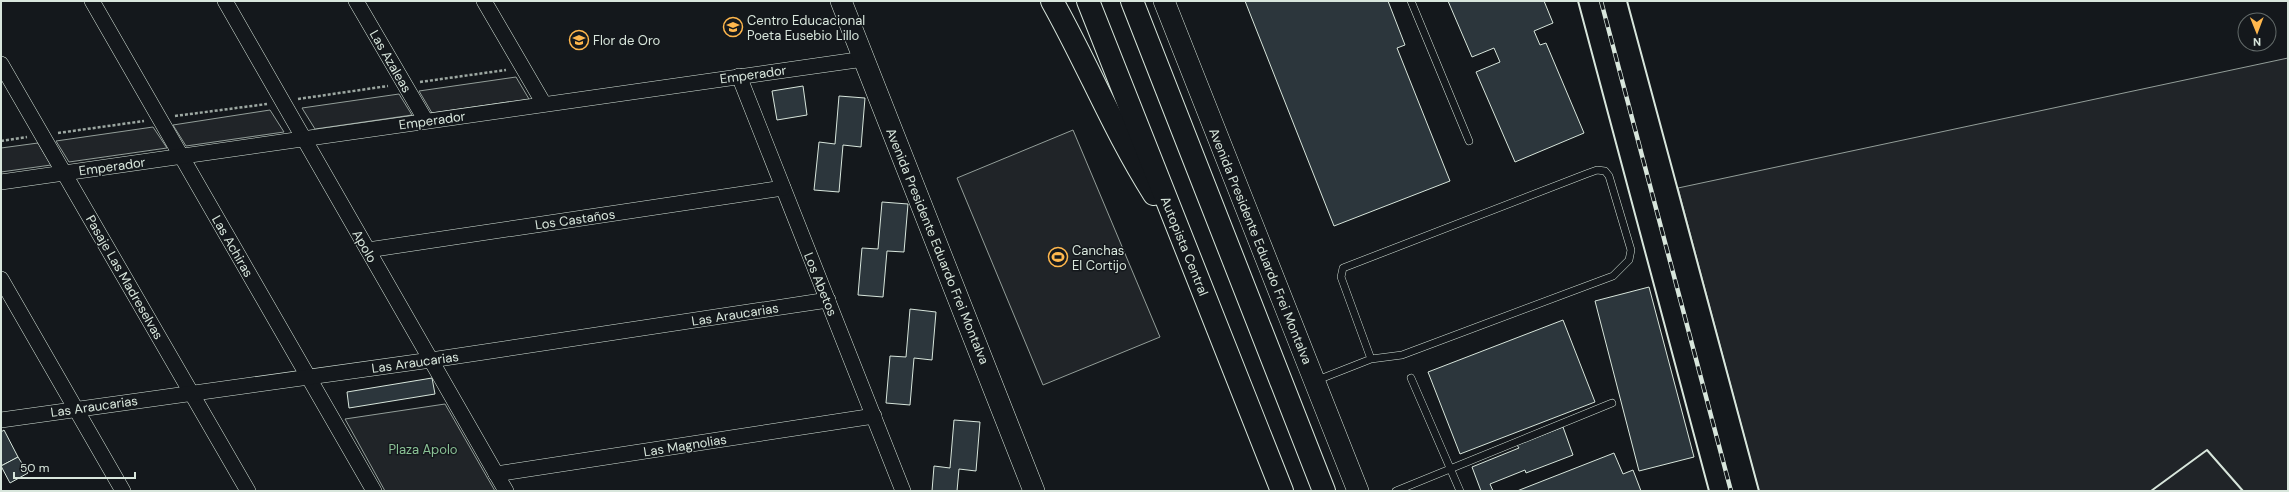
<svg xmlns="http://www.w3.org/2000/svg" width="2289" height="492" viewBox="0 0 2289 492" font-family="'DM Sans',sans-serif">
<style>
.green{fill:#202428;stroke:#939e99}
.building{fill:#2c363c;stroke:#d8e6dc}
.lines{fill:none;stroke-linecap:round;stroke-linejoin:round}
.lane-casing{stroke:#d8e6dc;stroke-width:8}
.street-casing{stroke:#d8e6dc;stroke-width:16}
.secondary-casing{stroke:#d8e6dc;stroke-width:22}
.highway-casing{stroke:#d8e6dc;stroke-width:24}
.path{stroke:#9da8a2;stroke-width:2.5;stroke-dasharray:3 2;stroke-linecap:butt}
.lane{stroke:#14181c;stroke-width:7}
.street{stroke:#14181c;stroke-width:15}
.secondary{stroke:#14181c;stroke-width:21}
.highway{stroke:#14181c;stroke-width:22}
.rail-casing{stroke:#d8e6dc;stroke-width:4.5}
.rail{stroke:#14181c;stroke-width:3;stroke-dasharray:9;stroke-linecap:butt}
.wall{stroke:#d8e6dc;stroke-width:2}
.labels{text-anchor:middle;stroke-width:3;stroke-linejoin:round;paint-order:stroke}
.poi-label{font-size:13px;fill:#d8e6dc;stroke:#14181c;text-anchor:start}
.street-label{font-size:13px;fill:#d8e6dc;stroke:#14181c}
.park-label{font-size:13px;fill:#8ac095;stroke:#14181c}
</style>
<rect width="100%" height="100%" fill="#14181c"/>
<g class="green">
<path d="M 2288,58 L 2288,491 L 1759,491 L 1678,188 Z"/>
<path d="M 516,77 L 529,99 L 432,113 L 419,91 Z"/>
<path d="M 399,94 L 412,115 L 315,129 L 302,108 Z"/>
<path d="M 270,110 L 284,132 L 186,146 L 173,125 Z"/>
<path d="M 153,127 L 167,148 L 69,162 L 56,141 Z"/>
<path d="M 1073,130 L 1160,337 L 1043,385 L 957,178 Z"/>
<path d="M 38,143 L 51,165 L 1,172 L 1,148 Z"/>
<path d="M 445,404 L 495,491 L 385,491 L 345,419 Z"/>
</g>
<g class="building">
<path d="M 1245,1 L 1388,1 L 1405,45 L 1397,48 L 1450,181 L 1334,226 Z"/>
<path d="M 1448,1 L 1544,1 L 1553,23 L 1534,31 L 1540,45 L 1546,43 L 1584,133 L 1515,162 L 1476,72 L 1500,62 L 1494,48 L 1472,57 Z"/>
<path d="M 803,86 L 807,115 L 777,120 L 772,91 Z"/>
<path d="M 839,96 L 865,98 L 861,147 L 843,145 L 839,192 L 814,190 L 819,142 L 835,144 Z"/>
<path d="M 882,202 L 908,204 L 904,252 L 887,251 L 883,297 L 858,295 L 862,248 L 878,249 Z"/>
<path d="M 1649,287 L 1694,457 L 1639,471 L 1595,301 Z"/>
<path d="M 910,309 L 936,312 L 932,360 L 914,358 L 910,405 L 886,403 L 890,356 L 906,357 Z"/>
<path d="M 1563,320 L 1595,402 L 1460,454 L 1428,372 Z"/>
<path d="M 432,378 L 435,394 L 349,408 L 347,392 Z"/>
<path d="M 954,420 L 980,422 L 976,471 L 959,469 L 957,491 L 932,491 L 934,466 L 950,468 Z"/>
<path d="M 1563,427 L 1573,455 L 1526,473 L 1525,470 L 1490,484 L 1493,491 L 1481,491 L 1472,467 L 1519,448 L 1517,445 Z"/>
<path d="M 4,430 L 18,457 L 1,466 L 1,432 Z"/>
<path d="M 1614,453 L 1623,474 L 1633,470 L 1641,491 L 1517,491 Z"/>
<path d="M 18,457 L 28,473 L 10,483 L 1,466 Z"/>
</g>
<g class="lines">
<g class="lane-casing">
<g id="lane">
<path d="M 1411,1 L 1469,141"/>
<path d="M 1411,378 L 1460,491"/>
<path d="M 1315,381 L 1371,359 L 1402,355 L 1613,276 L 1629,260 L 1631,250 L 1609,176 L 1605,171 L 1597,170 L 1586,174 L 1343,268 L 1341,277 L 1371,359"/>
<path d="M 1396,491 L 1612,403"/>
</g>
</g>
<g class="street-casing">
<g id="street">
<path d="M 92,1 L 374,491"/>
<path d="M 225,1 L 506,491"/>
<path d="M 356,1 L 426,121"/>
<path d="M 484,1 L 544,104"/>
<path d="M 1,64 L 248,491"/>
<path d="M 739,76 L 903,491"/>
<path d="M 1,182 L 864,59"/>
<path d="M 368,250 L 783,188"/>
<path d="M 1,279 L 123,491"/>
<path d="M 1,420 L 431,360 L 828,300"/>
<path d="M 496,474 L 874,416"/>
</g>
</g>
<g class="secondary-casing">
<g id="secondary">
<path d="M 841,1 L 1034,491"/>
<path d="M 1164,1 L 1358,491"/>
</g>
</g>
<g class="highway-casing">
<g id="highway">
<path d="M 1052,1 C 1088,65 1115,133 1154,194"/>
<path d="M 1088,1 L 1282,491"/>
<path d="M 1132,1 L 1324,491"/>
</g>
</g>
<g class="path">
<path d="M 420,82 L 506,70"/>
<path d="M 298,99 L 388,86"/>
<path d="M 175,116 L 267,104"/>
<path d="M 58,133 L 144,121"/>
<path d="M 1,141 L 27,137"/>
</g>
<use href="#lane" class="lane"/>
<use href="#street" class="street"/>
<use href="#secondary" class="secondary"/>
<use href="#highway" class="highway"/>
<g class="rail-casing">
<path id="rail" d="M 1601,1 L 1731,491"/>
</g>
<use href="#rail" class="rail"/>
<g class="wall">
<path d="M 1578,1 L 1709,491"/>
<path d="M 1627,1 L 1759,491"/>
<path d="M 2151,491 L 2207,450 L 2243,491"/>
</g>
</g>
<defs>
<g id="school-ring" transform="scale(1)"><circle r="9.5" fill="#14181c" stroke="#ffb74d" stroke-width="1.5"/><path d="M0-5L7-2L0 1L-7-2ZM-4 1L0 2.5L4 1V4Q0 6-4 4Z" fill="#ffb74d"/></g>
<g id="stadium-ring" transform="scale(1)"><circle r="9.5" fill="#14181c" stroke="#ffb74d" stroke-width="1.5"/><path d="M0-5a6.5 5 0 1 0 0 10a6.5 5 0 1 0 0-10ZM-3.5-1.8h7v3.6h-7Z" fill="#ffb74d"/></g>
</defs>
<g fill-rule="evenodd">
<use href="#school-ring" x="733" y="27"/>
<use href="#school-ring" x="579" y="40"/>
<use href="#stadium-ring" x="1058" y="257"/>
</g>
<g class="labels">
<g class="poi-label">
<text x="747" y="25">Centro Educacional<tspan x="747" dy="15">Poeta Eusebio Lillo</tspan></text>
<text x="593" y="45">Flor de Oro</text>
<text x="1072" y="255">Canchas<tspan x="1072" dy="15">El Cortijo</tspan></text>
</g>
<g class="street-label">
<text transform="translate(391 61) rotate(60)" y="5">Las Azaleas</text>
<text transform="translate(753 74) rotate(-8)" y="5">Emperador</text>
<text transform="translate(432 120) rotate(-8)" y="5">Emperador</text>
<text transform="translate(112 166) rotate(-8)" y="5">Emperador</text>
<text transform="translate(575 219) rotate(-8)" y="5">Los Castaños</text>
<text transform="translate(233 246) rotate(60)" y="5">Las Achiras</text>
<text transform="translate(365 246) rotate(60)" y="5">Apolo</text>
<text transform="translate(938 246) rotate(68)" y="5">Avenida Presidente Eduardo Frei Montalva</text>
<text transform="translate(1185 246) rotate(68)" y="5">Autopista Central</text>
<text transform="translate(1261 246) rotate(68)" y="5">Avenida Presidente Eduardo Frei Montalva</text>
<text transform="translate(125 277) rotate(60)" y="5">Pasaje Las Madreselvas</text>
<text transform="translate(821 284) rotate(68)" y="5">Los Abetos</text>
<text transform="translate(735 314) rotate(-9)" y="5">Las Araucarias</text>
<text transform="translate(415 362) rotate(-8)" y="5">Las Araucarias</text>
<text transform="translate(94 406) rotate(-8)" y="5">Las Araucarias</text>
<text transform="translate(685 445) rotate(-9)" y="5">Las Magnolias</text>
</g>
<g class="park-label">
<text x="423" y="454">Plaza Apolo</text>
</g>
</g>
<rect width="2289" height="492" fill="none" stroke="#d8e6dc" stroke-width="4"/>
<g transform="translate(2257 32) rotate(179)"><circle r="19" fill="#14181c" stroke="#626a69"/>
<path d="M0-3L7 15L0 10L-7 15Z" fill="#ffb74d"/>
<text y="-6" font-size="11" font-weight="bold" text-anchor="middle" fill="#d8e6dc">N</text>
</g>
<path d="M14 472v6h121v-6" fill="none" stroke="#d8e6dc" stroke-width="2"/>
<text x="20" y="472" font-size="12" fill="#d8e6dc" stroke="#14181c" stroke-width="3" paint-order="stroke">50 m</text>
</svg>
